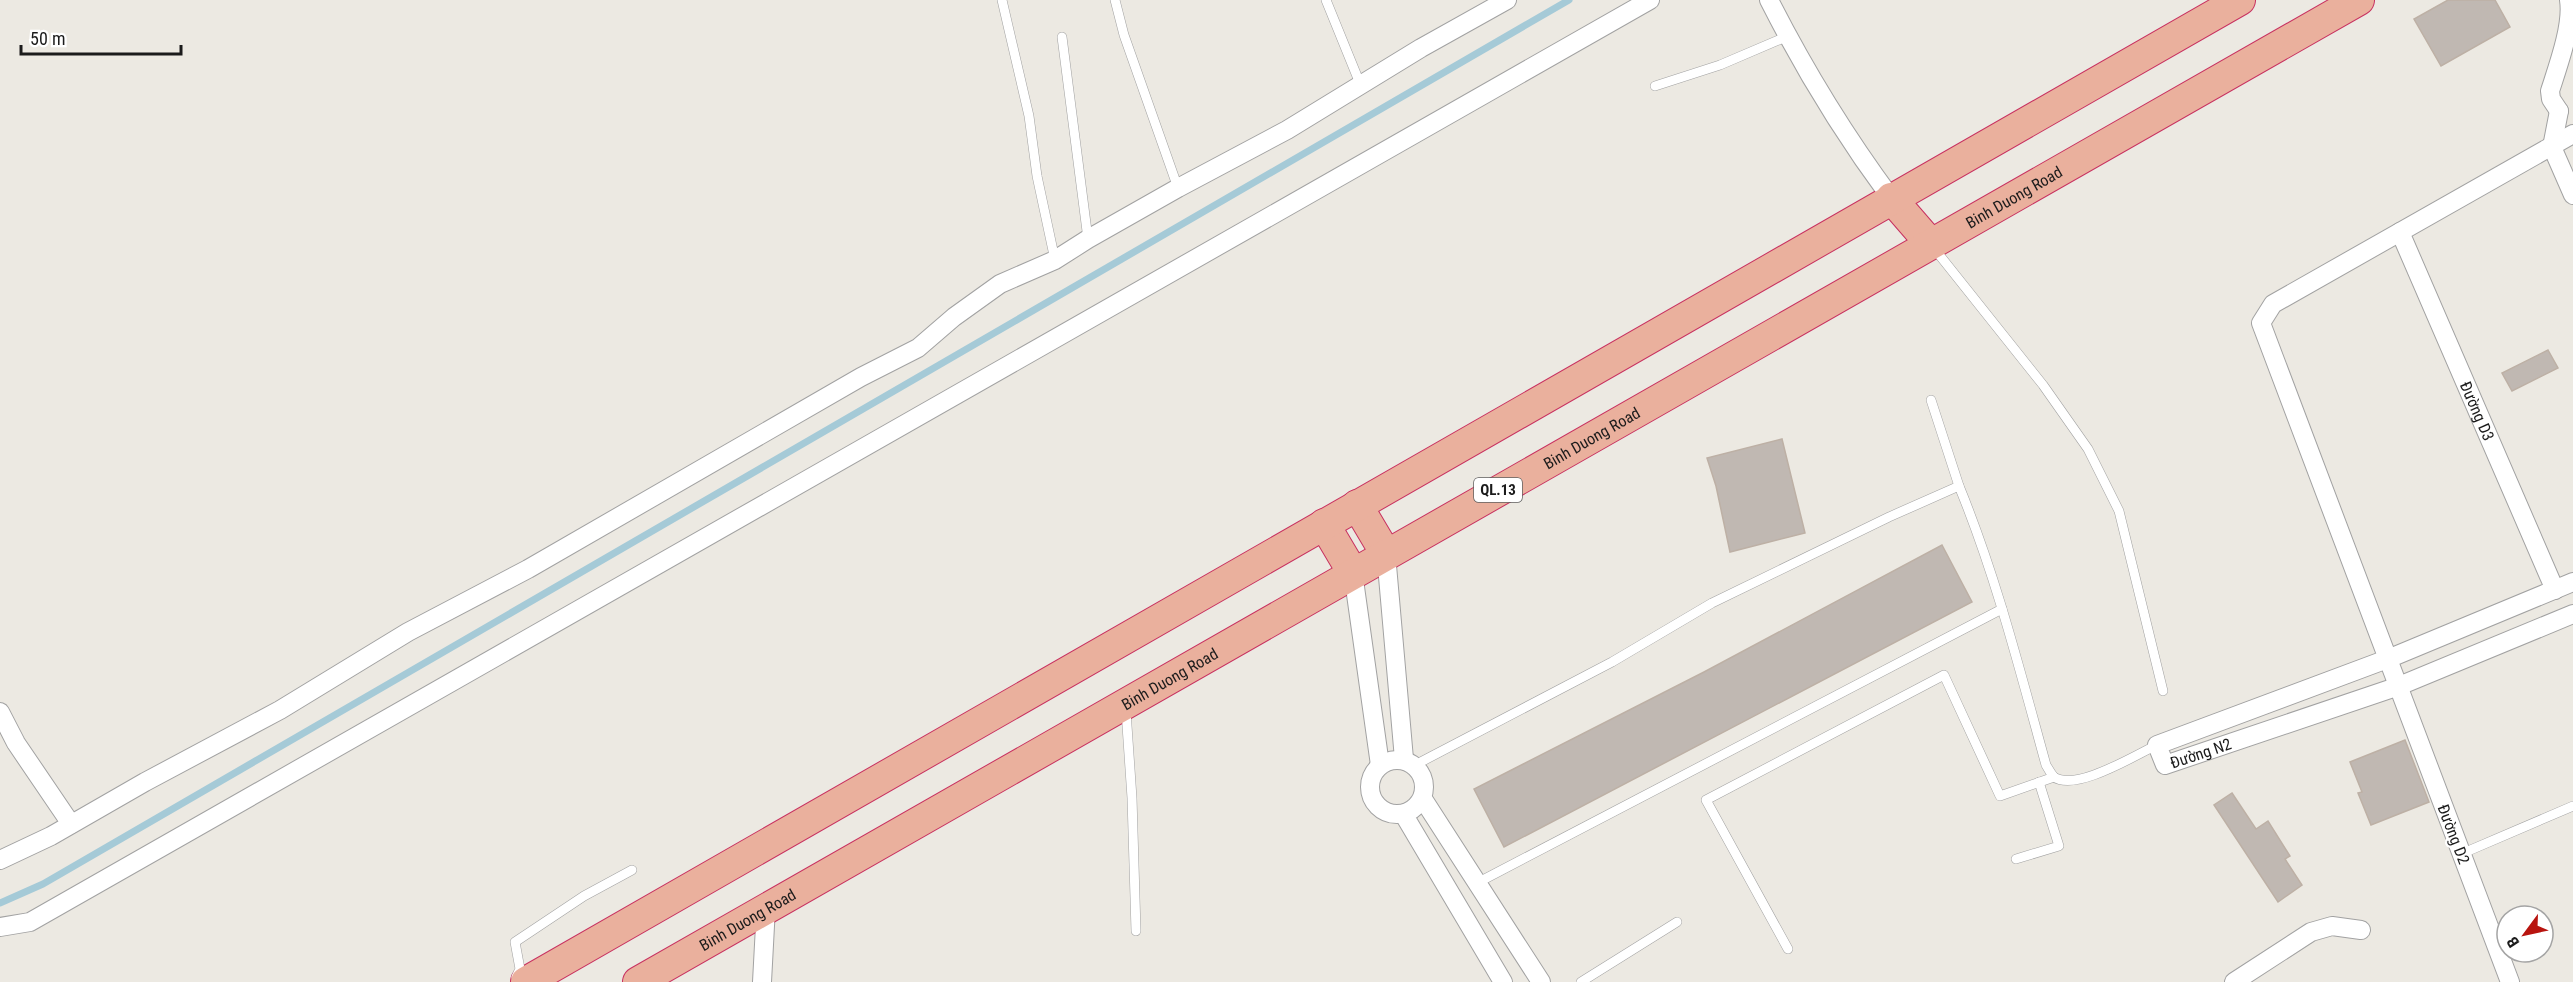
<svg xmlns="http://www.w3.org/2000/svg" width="2573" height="982" viewBox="0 0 2573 982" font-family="'Roboto Condensed',sans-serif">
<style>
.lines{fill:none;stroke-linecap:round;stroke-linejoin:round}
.stream{stroke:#a5cad7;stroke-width:7}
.building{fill:#c0b8b2;stroke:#bdb0a5;stroke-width:1.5}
.service-casing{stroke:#a2a2a2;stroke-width:10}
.minor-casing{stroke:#a2a2a2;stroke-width:20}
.trunk-casing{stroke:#c83160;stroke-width:32}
.service{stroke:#fff;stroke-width:9}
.minor{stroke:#fff;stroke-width:18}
.trunk{stroke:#eab09d;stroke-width:30}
.labels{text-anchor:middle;stroke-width:4.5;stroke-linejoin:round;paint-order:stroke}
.shield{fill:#fff;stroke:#5f5f5f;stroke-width:1.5}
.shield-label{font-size:15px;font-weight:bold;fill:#1b1b1b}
.street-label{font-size:16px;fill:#1b1b1b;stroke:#fff}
</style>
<rect width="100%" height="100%" fill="#ece9e2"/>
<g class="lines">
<path class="stream" d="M 0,903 L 43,884 L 1569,0"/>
</g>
<g class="building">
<path d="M 2448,0 L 2495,0 L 2510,27 L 2441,66 L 2414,19 Z"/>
<path d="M 2548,350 L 2558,368 L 2512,391 L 2502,373 Z"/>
<path d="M 1782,439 L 1805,533 L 1730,552 L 1716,486 L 1707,458 Z"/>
<path d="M 1942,545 L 1972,602 L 1504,847 L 1474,789 L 1704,672 Z"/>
<path d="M 2405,740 L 2429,802 L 2371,825 L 2358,793 L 2362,792 L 2350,762 Z"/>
<path d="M 2232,793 L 2256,829 L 2268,821 L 2290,856 L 2285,859 L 2302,885 L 2278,902 L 2214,805 Z"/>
</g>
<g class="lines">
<g class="service-casing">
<g id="service">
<path d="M 1002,0 L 1029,116 L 1037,176 L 1055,260"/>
<path d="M 1115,0 L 1124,35 L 1178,188"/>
<path d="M 1326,0 L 1361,86"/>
<path d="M 1062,37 L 1088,239"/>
<path d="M 1655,86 L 1720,65 L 1788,36"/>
<path d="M 1933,247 L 2043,385 L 2088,449 L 2119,511 L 2163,691"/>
<path d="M 1931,400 L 1959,486"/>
<path d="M 1126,711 L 1132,798 L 1136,931"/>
<path d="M 1415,765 L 1612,662 L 1712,603 L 1889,517 L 1959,486 C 1996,576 2020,671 2046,765 C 2048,768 2051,774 2054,777 C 2076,792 2135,755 2157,745"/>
<path d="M 2461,854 L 2573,806"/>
<path d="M 2016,859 L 2059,846 L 2039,782"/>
<path d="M 1477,883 L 2002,609"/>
<path d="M 1788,949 L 1706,800 L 1944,675 L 2000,796 L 2054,777"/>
<path d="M 516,977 L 520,969 L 515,942 L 584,896 L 632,870"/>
<path d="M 1581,982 L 1677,922"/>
</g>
</g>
<g class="minor-casing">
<g id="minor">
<path d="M 1769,0 C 1804,69 1845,136 1891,198"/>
<path d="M 2559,111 L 2551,99 L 2550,91 C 2558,66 2573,25 2569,0"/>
<path d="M 2559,111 L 2552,147 L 2573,195"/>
<path id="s1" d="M 2400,232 L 2555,590"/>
<path d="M 1386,554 L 1404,759"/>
<path d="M 1353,573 L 1380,765"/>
<path id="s2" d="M 2573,582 L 2390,658 L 2157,745 L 2165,765 L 2399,686 L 2573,614"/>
<path d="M 0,712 L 16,743 L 71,824"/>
<circle cx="1397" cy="787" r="27"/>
<path d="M 1423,799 L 1541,982"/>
<path d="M 1404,815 L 1503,982"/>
<path d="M 0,860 L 51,836 L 145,782 L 280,710 L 408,632 L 528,569 L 861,377 L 918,348 L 954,317 L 1000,284 L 1055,260 L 1088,239 L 1178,188 L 1287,130 L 1421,48 L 1507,0"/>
<path d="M 0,927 L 30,922 L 1650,0"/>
<path d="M 762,982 L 766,907"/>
<path d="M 2234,982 L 2311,932 L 2332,926 L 2361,930"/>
<path d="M 2510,982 L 2261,323 L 2273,304 L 2573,134"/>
</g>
</g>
<g class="trunk-casing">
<g id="trunk">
<path d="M 1891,198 L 1930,243"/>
<path d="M 1357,505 L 1386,554"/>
<path d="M 1324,524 L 1353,573"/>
<path d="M 526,982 L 2240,0"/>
<path id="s3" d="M 638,982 L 2359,0"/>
</g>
</g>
<use href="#service" class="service"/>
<use href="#minor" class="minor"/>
<use href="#trunk" class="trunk"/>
</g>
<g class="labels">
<rect class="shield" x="1474" y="478" width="48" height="24" rx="4.5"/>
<g class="shield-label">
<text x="1498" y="495">QL.13</text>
</g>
<g class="street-label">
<text dy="6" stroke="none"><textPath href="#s3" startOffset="1584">Binh Duong Road</textPath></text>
<text dy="6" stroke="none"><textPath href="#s1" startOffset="195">Đường D3</textPath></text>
<text dy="6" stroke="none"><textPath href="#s3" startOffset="1098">Binh Duong Road</textPath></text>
<text dy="6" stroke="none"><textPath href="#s3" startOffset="612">Binh Duong Road</textPath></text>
<text dy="6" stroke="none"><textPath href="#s2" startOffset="506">Đường N2</textPath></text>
<text transform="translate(2454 834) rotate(69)" y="6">Đường D2</text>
<text dy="6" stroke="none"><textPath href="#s3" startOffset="126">Binh Duong Road</textPath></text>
</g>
</g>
<g transform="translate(2525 934) rotate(237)"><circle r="28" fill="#ffffff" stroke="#a4a4a4" stroke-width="1.5"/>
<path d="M0-4.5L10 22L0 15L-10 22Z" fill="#b8140f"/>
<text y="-9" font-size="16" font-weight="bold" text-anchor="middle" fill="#1b1b1b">B</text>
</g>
<path d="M21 45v9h160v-9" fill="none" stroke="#1b1b1b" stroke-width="3"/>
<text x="30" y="45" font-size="18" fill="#1b1b1b" stroke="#ffffff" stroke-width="4.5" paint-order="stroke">50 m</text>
</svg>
